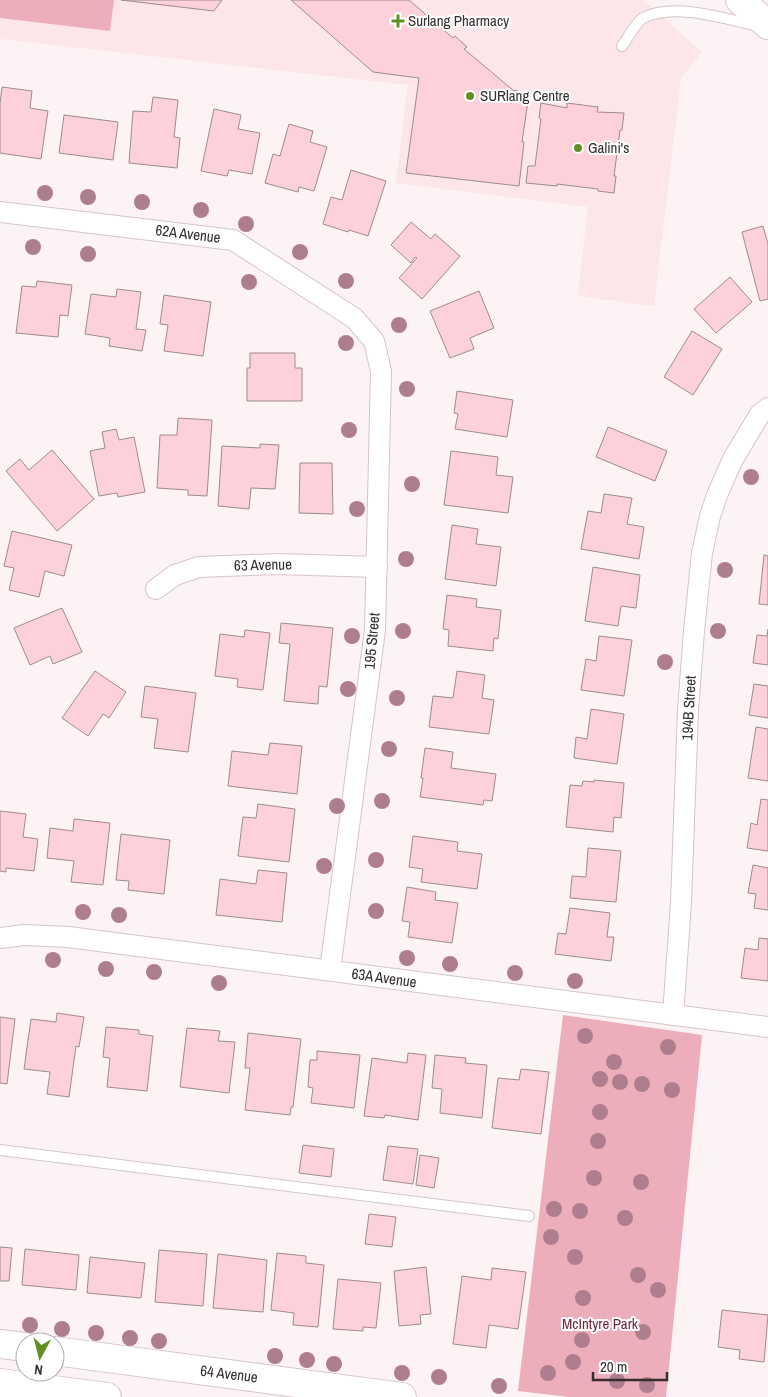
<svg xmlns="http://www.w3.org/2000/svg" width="768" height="1397" viewBox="0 0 768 1397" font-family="'Archivo Narrow',sans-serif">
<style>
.built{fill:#fce6ea}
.green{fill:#edaebc}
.building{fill:#fcd1da;stroke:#9d8c8f}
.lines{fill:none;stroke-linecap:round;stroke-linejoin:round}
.lane-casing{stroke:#d6c4c8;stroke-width:12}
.street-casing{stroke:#d6c4c8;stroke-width:22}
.secondary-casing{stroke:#d6c4c8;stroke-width:30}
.primary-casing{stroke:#d6c4c8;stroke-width:30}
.lane{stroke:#fff;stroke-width:10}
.street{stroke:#fff;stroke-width:20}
.secondary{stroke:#fff;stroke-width:28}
.primary{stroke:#fff;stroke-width:28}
.tree{fill:#af7e8e}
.poi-dot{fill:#628f23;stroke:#fff;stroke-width:2}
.labels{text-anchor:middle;stroke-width:4;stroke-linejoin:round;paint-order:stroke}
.poi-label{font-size:15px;fill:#352e2f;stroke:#fff;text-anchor:start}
.street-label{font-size:15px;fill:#352e2f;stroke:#fff}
.park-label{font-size:15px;fill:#6f1f3a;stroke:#fff}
</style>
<rect width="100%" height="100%" fill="#fdf2f4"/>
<path class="built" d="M 0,0 L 643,0 L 702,52 L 681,78 L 654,306 L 578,296 L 588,207 L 396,183 L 408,85 L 0,39 Z"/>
<g class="green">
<path d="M 0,0 L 114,0 L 110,31 L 0,18 Z"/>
<path d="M 563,1015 L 702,1035 L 666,1397 L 569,1397 L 518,1391 Z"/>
</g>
<g class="building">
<path d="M 121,0 L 222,0 L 214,11 Z"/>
<path d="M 291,0 L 409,0 L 453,38 L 455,36 L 467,47 L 464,49 L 514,91 L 516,90 L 528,101 L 522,142 L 524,142 L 519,186 L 406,173 L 419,78 L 373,72 Z"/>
<path d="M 2,87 L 32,91 L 30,108 L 48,111 L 41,159 L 0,153 L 0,103 Z"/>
<path d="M 153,97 L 178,100 L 174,137 L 180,138 L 177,168 L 129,163 L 133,111 L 151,112 Z"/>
<path d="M 541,103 L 567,108 L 567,103 L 598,107 L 597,112 L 624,113 L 622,130 L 620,130 L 614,176 L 616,176 L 614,193 L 598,191 L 598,189 L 557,184 L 557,186 L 526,183 L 528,166 L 535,166 L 541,119 L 539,118 Z"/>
<path d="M 214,109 L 241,115 L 238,129 L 260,133 L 252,174 L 229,170 L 227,176 L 201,171 Z"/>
<path d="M 64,115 L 118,122 L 113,160 L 59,153 Z"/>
<path d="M 289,124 L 313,131 L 310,142 L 327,147 L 314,191 L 299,187 L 298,192 L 265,183 L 273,154 L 280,156 Z"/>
<path d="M 351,170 L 386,181 L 368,236 L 349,230 L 348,232 L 323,224 L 331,197 L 342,200 Z"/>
<path d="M 411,222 L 431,239 L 435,234 L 460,256 L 422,299 L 399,278 L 417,258 L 415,257 L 411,263 L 391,245 Z"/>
<path d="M 763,226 L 768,244 L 768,299 L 760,301 L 742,232 Z"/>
<path d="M 730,277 L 752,302 L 716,333 L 694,309 Z"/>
<path d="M 37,281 L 72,285 L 68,316 L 60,315 L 58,337 L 16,333 L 22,286 L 36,287 Z"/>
<path d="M 117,289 L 141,292 L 136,329 L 146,330 L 142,351 L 109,346 L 110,338 L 85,334 L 91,294 L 116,297 Z"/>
<path d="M 479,291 L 494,328 L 470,338 L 474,349 L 450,358 L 430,311 Z"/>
<path d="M 164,295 L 211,302 L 203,356 L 164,351 L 168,325 L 160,324 Z"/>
<path d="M 692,331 L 722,349 L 693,395 L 664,377 Z"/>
<path d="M 250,353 L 295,353 L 295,368 L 302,368 L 302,401 L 247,401 L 247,368 L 250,368 Z"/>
<path d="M 457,391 L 513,400 L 507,437 L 455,429 L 458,414 L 454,413 Z"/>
<path d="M 178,418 L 212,420 L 207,496 L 188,495 L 188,490 L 157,488 L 160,435 L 177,435 Z"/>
<path d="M 608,427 L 667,451 L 655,481 L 596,457 Z"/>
<path d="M 116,429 L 119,440 L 134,437 L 145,492 L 118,497 L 117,493 L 99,496 L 90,451 L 105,448 L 102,432 Z"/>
<path d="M 260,444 L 279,445 L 275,489 L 251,488 L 249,509 L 218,506 L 222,446 L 260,448 Z"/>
<path d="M 52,450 L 94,499 L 57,531 L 6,471 L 20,459 L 29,470 Z"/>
<path d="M 451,451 L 498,457 L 496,475 L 513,477 L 508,513 L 444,505 Z"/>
<path d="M 300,463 L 332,463 L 333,514 L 299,513 Z"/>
<path d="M 604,494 L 632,498 L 627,524 L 644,527 L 639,559 L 581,549 L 588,511 L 601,513 Z"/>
<path d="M 452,525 L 478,529 L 476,544 L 501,547 L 496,586 L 445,579 Z"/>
<path d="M 12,531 L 72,545 L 64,576 L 45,571 L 39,597 L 9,590 L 14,568 L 4,566 Z"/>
<path d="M 764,555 L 768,556 L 768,605 L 759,604 Z"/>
<path d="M 593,567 L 640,575 L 636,608 L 621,606 L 618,626 L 585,621 Z"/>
<path d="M 447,595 L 477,599 L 476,607 L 501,610 L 498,639 L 494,638 L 493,651 L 448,646 L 449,630 L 443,629 Z"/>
<path d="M 62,608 L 82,652 L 53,664 L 50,656 L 30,665 L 14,628 Z"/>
<path d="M 281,623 L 333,628 L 327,687 L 319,686 L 318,704 L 284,701 L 290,644 L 279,643 Z"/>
<path d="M 768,629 L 768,665 L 753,663 L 757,635 L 767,636 Z"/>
<path d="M 245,630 L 270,633 L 263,690 L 237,687 L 238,679 L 215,676 L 220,634 L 244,637 Z"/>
<path d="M 599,636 L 632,640 L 624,696 L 581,690 L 586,659 L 596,661 Z"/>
<path d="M 95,671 L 126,692 L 109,718 L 103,714 L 88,736 L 62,718 Z"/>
<path d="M 457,671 L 485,675 L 482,698 L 494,700 L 489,734 L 429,727 L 433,696 L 453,698 Z"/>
<path d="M 754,684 L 768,686 L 768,718 L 749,715 Z"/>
<path d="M 145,686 L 196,693 L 188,752 L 154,748 L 158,719 L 141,717 Z"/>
<path d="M 591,709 L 624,714 L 617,764 L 574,758 L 576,737 L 587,739 Z"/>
<path d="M 756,727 L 768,729 L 768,781 L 748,778 Z"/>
<path d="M 270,743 L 302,746 L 297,794 L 228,786 L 232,751 L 268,755 Z"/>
<path d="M 425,748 L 453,752 L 451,768 L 496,774 L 492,801 L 484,800 L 483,805 L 420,797 L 423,778 L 421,778 Z"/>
<path d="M 594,780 L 624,783 L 621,818 L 614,817 L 613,832 L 566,827 L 570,785 L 582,786 L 583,781 L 594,782 Z"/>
<path d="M 761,799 L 768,800 L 768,851 L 747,848 L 751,823 L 757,825 Z"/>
<path d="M 258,804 L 295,809 L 289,862 L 238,856 L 243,817 L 256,818 Z"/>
<path d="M 0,811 L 26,814 L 23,837 L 38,839 L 34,871 L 6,868 L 6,872 L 0,871 Z"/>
<path d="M 74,819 L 110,823 L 103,885 L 71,882 L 74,861 L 47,858 L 50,828 L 73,831 Z"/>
<path d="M 121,834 L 170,840 L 164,894 L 128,890 L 129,881 L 116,880 Z"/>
<path d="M 413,836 L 458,842 L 457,851 L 482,854 L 477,889 L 421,882 L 423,869 L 409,867 Z"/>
<path d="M 588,848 L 621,851 L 616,902 L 570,898 L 572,876 L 586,877 Z"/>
<path d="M 753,865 L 768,868 L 768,910 L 754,908 L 756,894 L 748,893 Z"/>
<path d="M 258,870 L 287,873 L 282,922 L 216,915 L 220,879 L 256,884 Z"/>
<path d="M 407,887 L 436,892 L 435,900 L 458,903 L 452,943 L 408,937 L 410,922 L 402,921 Z"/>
<path d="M 570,908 L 610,913 L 607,937 L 614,937 L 611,961 L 555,954 L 558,933 L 566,934 Z"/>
<path d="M 759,938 L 768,939 L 768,981 L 741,978 L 745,948 L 758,950 Z"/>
<path d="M 57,1013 L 84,1017 L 79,1047 L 76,1046 L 69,1097 L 47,1094 L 50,1072 L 24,1069 L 31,1019 L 56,1022 Z"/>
<path d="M 0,1017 L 15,1019 L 7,1084 L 0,1083 Z"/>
<path d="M 106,1027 L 139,1030 L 139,1034 L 153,1036 L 147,1091 L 107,1087 L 110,1058 L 103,1057 Z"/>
<path d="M 187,1028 L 220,1031 L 218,1041 L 235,1042 L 229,1093 L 180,1087 Z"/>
<path d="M 248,1033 L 301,1039 L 293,1107 L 291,1107 L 290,1115 L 245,1110 L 250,1068 L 245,1068 Z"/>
<path d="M 317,1051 L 360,1055 L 354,1108 L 311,1103 L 313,1088 L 308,1087 L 310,1060 L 317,1060 Z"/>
<path d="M 408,1053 L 426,1055 L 418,1120 L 385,1115 L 384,1118 L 364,1116 L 372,1058 L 407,1063 Z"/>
<path d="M 435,1055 L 466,1058 L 465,1063 L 487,1065 L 482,1118 L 440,1113 L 442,1089 L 432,1088 Z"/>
<path d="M 521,1069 L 549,1072 L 541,1134 L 492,1128 L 498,1078 L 519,1080 Z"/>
<path d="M 303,1145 L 334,1149 L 331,1177 L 299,1173 Z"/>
<path d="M 388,1146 L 418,1149 L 413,1184 L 383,1180 Z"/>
<path d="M 420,1155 L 439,1158 L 434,1188 L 416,1185 Z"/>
<path d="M 369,1214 L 396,1217 L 392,1247 L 365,1244 Z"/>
<path d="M 0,1247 L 12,1248 L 9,1281 L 0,1281 Z"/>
<path d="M 25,1249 L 79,1255 L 76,1290 L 22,1285 Z"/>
<path d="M 159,1250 L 207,1254 L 203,1306 L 155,1302 Z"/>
<path d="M 277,1253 L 306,1256 L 306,1263 L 324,1265 L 318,1327 L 293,1325 L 294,1313 L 271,1310 Z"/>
<path d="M 218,1254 L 267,1260 L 263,1312 L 213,1308 Z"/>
<path d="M 90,1257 L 145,1263 L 141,1298 L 87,1293 Z"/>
<path d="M 426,1267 L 431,1314 L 420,1315 L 421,1324 L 399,1326 L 394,1271 Z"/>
<path d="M 492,1268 L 526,1272 L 518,1329 L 489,1325 L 486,1348 L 453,1344 L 462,1276 L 491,1280 Z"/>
<path d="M 338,1279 L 381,1283 L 376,1328 L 363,1327 L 363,1331 L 333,1329 Z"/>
<path d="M 722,1310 L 768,1315 L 764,1362 L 739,1359 L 740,1350 L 718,1347 Z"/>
</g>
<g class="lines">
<g class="lane-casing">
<g id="lane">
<path d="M 622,46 C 627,39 637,21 643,18 C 674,2 726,19 758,26"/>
<path d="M 0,1150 L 529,1216"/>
</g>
</g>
<g class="street-casing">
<g id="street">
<path d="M 0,212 L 233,240 L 354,318 L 374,341 L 381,371 L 375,630 L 330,970"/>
<path d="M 156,589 L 175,575 L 199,567 L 277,564 L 377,567"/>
<path d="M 0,938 L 24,935 L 68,937 L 768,1027"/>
<path d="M 673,1015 L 681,903 L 688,710 L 694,631 L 702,553 L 710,516 L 717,495 L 733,459 L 760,414 L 768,408"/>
</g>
</g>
<g class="secondary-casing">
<g id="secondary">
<path d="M 0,1344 L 25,1347"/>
<path d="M 55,1351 L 402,1397"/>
<path d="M 0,1383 L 107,1397"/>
</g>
</g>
<g class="primary-casing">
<path id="primary" d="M 740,0 L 768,25"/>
</g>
<use href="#lane" class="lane"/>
<use href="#street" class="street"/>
<use href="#secondary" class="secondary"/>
<use href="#primary" class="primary"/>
</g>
<g class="tree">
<circle cx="45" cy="193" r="8"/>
<circle cx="88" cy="197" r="8"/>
<circle cx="142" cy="202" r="8"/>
<circle cx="201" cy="210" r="8"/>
<circle cx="246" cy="224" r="8"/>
<circle cx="33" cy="247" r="8"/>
<circle cx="300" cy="252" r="8"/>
<circle cx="88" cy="254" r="8"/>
<circle cx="346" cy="281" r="8"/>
<circle cx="249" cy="282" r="8"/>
<circle cx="399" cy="325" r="8"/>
<circle cx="346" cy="343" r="8"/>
<circle cx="407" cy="389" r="8"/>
<circle cx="349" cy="430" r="8"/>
<circle cx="751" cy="477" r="8"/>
<circle cx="412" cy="484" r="8"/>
<circle cx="357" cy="509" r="8"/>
<circle cx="406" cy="559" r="8"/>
<circle cx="725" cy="570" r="8"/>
<circle cx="403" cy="631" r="8"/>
<circle cx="718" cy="631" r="8"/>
<circle cx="352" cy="636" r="8"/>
<circle cx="665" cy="662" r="8"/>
<circle cx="348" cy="689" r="8"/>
<circle cx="397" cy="698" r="8"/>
<circle cx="389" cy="749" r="8"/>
<circle cx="382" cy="801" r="8"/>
<circle cx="337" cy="806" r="8"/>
<circle cx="376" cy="860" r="8"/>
<circle cx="324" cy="866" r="8"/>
<circle cx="376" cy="911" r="8"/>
<circle cx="83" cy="912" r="8"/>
<circle cx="119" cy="915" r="8"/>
<circle cx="407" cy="958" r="8"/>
<circle cx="53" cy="960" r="8"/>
<circle cx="450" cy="964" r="8"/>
<circle cx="106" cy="969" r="8"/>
<circle cx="154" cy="972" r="8"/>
<circle cx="515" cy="973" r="8"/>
<circle cx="575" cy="981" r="8"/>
<circle cx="219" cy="983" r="8"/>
<circle cx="585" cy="1036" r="8"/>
<circle cx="668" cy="1047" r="8"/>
<circle cx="614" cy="1062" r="8"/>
<circle cx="600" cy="1079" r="8"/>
<circle cx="620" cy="1082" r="8"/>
<circle cx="642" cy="1084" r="8"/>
<circle cx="672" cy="1090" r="8"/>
<circle cx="600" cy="1112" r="8"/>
<circle cx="598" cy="1141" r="8"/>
<circle cx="594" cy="1178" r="8"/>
<circle cx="641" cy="1182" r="8"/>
<circle cx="554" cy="1209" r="8"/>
<circle cx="580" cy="1211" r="8"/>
<circle cx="625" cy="1218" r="8"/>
<circle cx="551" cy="1237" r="8"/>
<circle cx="575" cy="1257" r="8"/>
<circle cx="638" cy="1275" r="8"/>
<circle cx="658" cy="1290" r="8"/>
<circle cx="583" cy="1298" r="8"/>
<circle cx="30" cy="1325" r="8"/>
<circle cx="62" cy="1329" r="8"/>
<circle cx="643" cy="1332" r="8"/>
<circle cx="96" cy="1333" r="8"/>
<circle cx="130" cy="1338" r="8"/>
<circle cx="582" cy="1340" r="8"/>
<circle cx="159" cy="1341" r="8"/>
<circle cx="275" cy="1356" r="8"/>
<circle cx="307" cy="1360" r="8"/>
<circle cx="573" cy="1362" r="8"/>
<circle cx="334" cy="1364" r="8"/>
<circle cx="402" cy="1373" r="8"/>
<circle cx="548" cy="1373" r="8"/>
<circle cx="439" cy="1377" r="8"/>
<circle cx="617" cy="1381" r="8"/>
<circle cx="647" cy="1385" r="8"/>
<circle cx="499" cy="1386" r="8"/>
</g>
<g class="poi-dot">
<path d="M395.5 13.5h5v5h5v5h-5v5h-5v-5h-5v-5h5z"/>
<circle cx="470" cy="96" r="5"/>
<circle cx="578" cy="148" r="5"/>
</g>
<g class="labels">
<g class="poi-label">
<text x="408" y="26">Surlang Pharmacy</text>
<text x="480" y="101">SURlang Centre</text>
<text x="588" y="153">Galini's</text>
</g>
<g class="street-label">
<text transform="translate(188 234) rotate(7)" y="5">62A Avenue</text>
<text transform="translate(263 565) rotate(-1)" y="5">63 Avenue</text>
<text transform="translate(372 641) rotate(-85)" y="5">195 Street</text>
<text transform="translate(689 708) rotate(-87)" y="5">194B Street</text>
<text transform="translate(384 978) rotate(8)" y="5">63A Avenue</text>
<text transform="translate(229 1374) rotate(7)" y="5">64 Avenue</text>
</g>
<g class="park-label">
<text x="600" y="1329">McIntyre Park</text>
</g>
</g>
<g transform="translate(40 1357) rotate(187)"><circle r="24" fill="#ffffff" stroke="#aeabac"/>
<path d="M0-4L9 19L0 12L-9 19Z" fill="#628f23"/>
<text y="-8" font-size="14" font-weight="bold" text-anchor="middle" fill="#352e2f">N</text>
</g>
<path d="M593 1372v8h74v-8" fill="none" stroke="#352e2f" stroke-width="2.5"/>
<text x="600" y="1372" font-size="15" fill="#352e2f" stroke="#ffffff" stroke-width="4" paint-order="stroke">20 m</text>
</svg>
